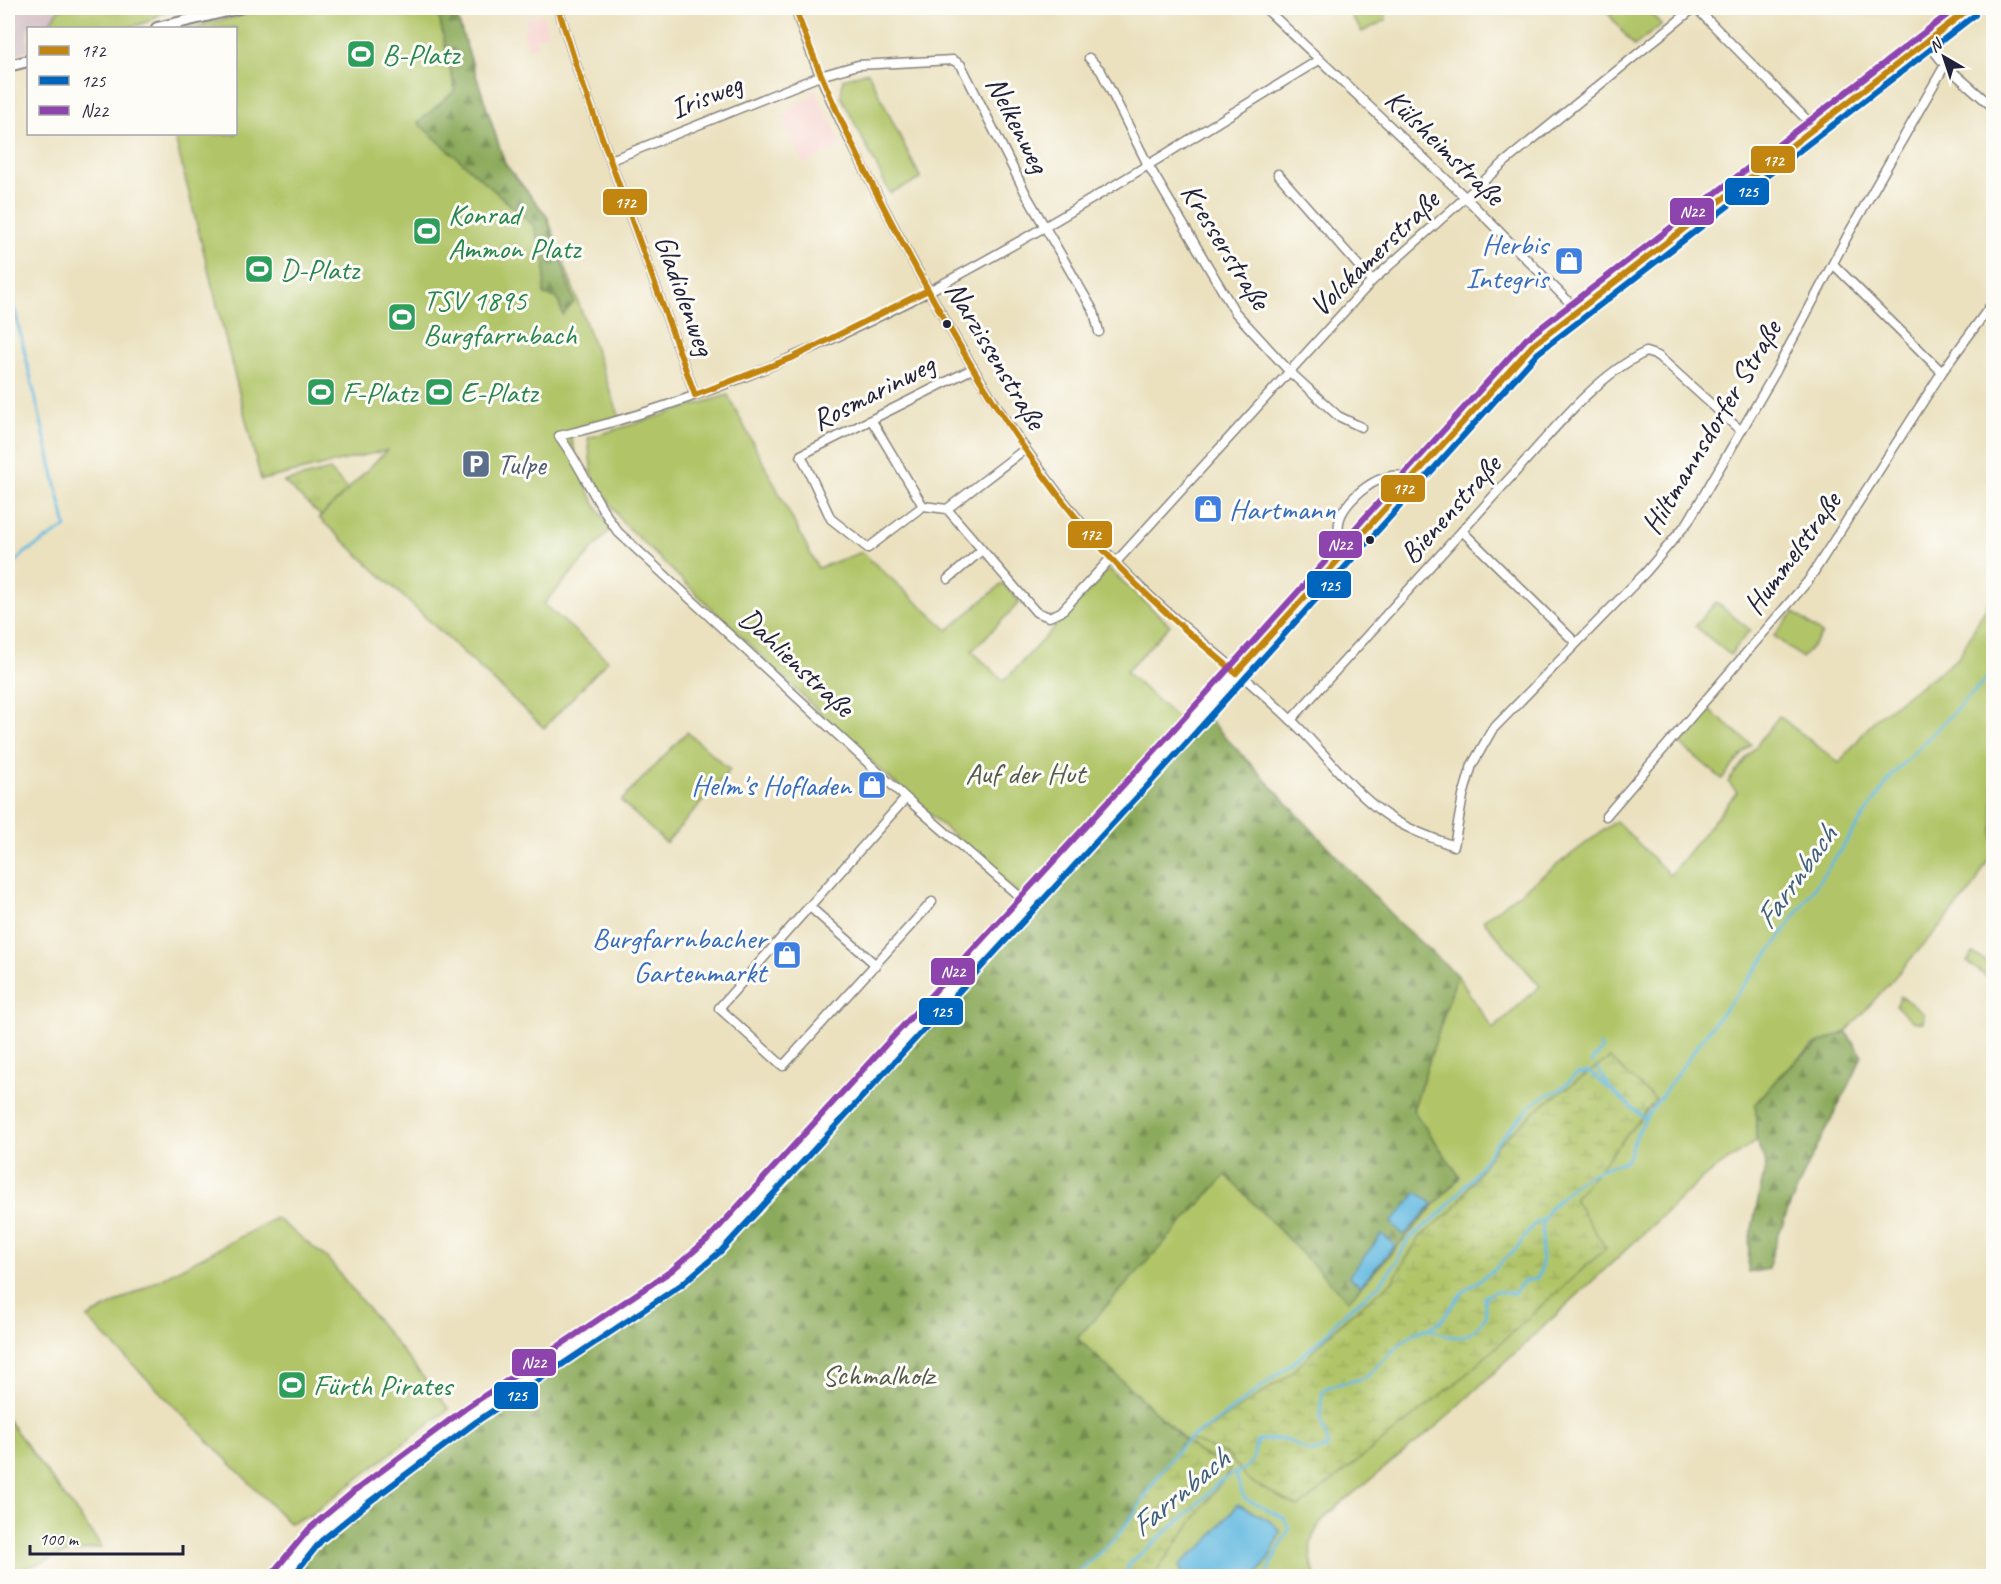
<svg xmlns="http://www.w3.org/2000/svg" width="2001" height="1584" viewBox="0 0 2001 1584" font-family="Caveat,sans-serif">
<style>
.built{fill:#f7d0cd}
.industrial{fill:#d2bec3}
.green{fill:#b1c568;stroke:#6a7452;stroke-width:1.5}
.forest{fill:url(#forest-firs);stroke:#57664c;stroke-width:1.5}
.wetland{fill:url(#wetland-marsh);stroke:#6a7452;stroke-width:1.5}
.park{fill:url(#park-tufts);stroke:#6a7452;stroke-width:1.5}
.water{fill:#65bae1;stroke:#446e8e;stroke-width:1.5}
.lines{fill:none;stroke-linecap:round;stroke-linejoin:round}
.stream{stroke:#65bae1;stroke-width:3}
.minor-casing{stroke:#86827d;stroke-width:11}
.tertiary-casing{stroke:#86827d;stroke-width:14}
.minor{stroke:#fff;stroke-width:8}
.tertiary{stroke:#fff;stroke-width:10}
.bus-1-casing{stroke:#fdfcf7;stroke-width:10}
.bus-2-casing{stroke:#fdfcf7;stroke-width:10}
.bus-3-casing{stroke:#fdfcf7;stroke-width:10}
.bus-1{stroke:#c2850f;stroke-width:6}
.bus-2{stroke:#0065bd;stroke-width:6}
.bus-3{stroke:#8e44ad;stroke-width:6}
.bus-dot{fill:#22223b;stroke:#fdfcf7;stroke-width:2}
.labels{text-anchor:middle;stroke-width:6;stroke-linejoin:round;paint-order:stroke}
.leisure-label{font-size:30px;fill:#27864d;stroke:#fdfcf7;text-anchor:start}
.street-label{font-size:30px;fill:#22223b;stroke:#fdfcf7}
.shop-label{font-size:30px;fill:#366cbe;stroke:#fdfcf7;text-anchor:end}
.service-label{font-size:30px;fill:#4e5e75;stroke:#fdfcf7;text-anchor:start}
.park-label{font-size:30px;fill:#545b4b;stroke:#fdfcf7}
.water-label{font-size:32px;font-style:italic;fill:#3d5f7d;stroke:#fdfcf7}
.line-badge{stroke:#fdfcf7;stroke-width:2}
.badge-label{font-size:16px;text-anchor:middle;font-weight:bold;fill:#fff}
</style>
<defs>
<pattern id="forest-firs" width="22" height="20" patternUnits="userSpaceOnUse" patternTransform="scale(1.5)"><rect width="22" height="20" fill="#8caa5c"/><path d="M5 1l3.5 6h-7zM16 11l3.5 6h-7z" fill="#728a4d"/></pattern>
<pattern id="wetland-marsh" width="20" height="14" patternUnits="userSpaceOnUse" patternTransform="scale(1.5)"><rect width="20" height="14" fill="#b1c568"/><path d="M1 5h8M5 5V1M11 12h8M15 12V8" fill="none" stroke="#98a95b"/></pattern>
<pattern id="park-tufts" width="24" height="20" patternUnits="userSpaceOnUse" patternTransform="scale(1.5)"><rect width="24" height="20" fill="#b1c568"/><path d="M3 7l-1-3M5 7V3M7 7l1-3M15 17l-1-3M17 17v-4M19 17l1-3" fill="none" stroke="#98a95b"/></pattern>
</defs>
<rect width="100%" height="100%" fill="#fdfcf7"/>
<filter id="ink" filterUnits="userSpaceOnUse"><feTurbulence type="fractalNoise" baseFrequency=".0167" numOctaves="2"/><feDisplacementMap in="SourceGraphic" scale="12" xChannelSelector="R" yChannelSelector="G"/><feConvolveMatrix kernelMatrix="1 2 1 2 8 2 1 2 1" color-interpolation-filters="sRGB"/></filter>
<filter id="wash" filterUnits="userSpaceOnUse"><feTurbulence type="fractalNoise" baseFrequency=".008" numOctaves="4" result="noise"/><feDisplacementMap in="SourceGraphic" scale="24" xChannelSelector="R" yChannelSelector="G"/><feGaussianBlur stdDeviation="1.35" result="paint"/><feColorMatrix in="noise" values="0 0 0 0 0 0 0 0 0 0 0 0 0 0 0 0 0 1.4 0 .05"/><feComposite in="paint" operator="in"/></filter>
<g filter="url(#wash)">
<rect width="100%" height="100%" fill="#ebe1bf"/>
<g class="built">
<path d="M 543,14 L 549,34 L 535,38 L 537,46 L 528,48 L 523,30 L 528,28 L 525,19 Z"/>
<path d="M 811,89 L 816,91 L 842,145 L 804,164 L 782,117 L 791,113 L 789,107 L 812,97 L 809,90 Z"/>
</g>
<path class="industrial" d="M 8,8 L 189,8 L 109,28 L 28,28 L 28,51 L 8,57 Z"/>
<g class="green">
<path d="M 60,8 L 165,8 C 146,37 77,29 46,28 Z"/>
<path d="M 271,8 L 454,8 L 505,164 L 547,216 L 620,418 L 570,432 C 580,474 586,494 611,529 L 544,604 L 608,660 L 544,728 L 319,518 L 387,450 L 261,480 L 174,134 L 236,134 L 236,28 L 188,28 Z"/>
<path d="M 1346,8 L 1385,8 L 1386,20 L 1362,32 Z"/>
<path d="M 1604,8 L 1648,8 L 1661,25 L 1634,46 Z"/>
<path d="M 868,72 L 921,179 L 890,193 L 841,96 L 843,79 Z"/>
<path d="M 728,395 L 818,568 L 862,552 L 948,630 L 1003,583 L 1020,602 L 972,651 L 1004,681 L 1109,569 L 1170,625 L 1126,672 L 1188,728 L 1032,906 L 865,756 L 622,522 L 592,475 L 588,438 Z"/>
<path d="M 1993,594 L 1993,850 L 1972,890 L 1846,1032 L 1813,1046 L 1780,1075 L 1756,1103 L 1756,1141 L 1703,1178 L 1439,1424 L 1328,1514 C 1308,1537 1307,1547 1315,1576 L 1074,1576 L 1182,1437 L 1077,1338 L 1226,1174 L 1348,1300 L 1460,1177 L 1413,1110 L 1457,975 L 1493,1029 L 1540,986 L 1483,920 L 1616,821 L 1670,875 L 1737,792 L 1728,782 L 1779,716 L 1839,763 L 1876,718 L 1958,658 Z"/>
<path d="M 1716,602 L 1750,630 L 1730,655 L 1695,626 Z"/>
<path d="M 1794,612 L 1822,634 L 1802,658 L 1774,636 Z"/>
<path d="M 1709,710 L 1751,744 L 1722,779 L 1680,744 Z"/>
<path d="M 687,732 L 730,770 L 666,843 L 621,801 Z"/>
<path d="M 1973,953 L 1993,966 L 1993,981 L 1967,962 Z"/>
<path d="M 1901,996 L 1924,1014 L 1923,1023 L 1913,1021 L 1896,1006 Z"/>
<path d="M 276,1218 L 327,1258 L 449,1409 L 310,1515 L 289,1523 L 87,1318 Z"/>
<path d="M 8,1420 L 102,1547 L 63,1554 L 8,1575 Z"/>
</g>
<g class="forest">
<path d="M 437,8 L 454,8 L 505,164 L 547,216 L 574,302 L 563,315 L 557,298 L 544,295 L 545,262 L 534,226 L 418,123 L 455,90 Z"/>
<path d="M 1203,713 L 1399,923 L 1457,975 L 1413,1110 L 1460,1177 L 1348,1301 L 1226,1175 L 1077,1338 L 1187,1442 L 1180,1445 L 1118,1535 L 1074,1576 L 290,1576 L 319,1538 L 467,1423 L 619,1328 L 680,1283 L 705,1262 L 759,1209 Z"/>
<path d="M 1846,1032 L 1862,1055 C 1853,1082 1841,1100 1828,1125 C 1805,1172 1781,1219 1768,1269 L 1748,1273 L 1749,1242 L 1766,1163 L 1756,1141 L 1756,1103 C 1783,1072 1807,1045 1846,1032 Z"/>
</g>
<g class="wetland">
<path d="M 1610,1058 L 1656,1100 L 1574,1199 L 1606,1248 L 1454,1385 L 1299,1507 L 1249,1481 L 1228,1455 L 1188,1439 L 1210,1428 L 1289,1375 L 1346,1318 L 1392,1282 L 1419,1238 L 1455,1208 L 1497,1145 L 1541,1106 Z"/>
<path d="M 1185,1440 L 1198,1452 L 1227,1464 L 1230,1470 L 1153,1576 L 1074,1576 L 1118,1535 Z"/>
</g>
<path class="park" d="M 330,470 L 348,490 L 321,516 L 284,482 Z"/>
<g class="water">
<path d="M 1417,1192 L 1433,1204 L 1404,1235 L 1391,1223 Z"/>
<path d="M 1382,1234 L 1395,1245 L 1360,1286 L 1349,1276 Z"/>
<path d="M 1238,1504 L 1272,1522 L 1280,1531 C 1275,1549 1268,1562 1256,1576 L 1185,1576 L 1179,1567 L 1181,1563 L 1205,1544 Z"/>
</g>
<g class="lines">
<g class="stream">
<path d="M 8,282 L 66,527 L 26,552 L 8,569"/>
<path d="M 1593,1063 L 1592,1061 L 1602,1050 L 1600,1045"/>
<path d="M 1598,1069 L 1609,1085"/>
<path d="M 1428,1329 L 1441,1321 L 1461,1294 L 1493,1270 L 1517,1248 L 1533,1225 L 1542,1220"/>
<path d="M 1235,1473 L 1244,1498 L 1284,1518 L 1289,1529 L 1265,1576"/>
<path d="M 1074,1576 C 1088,1562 1105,1550 1118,1535 C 1146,1503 1170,1441 1209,1427 L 1298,1359 L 1327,1334 L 1338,1319 L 1380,1284 L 1397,1261 L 1407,1241 L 1442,1212 L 1472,1178 L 1496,1143 L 1536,1101 L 1562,1088 L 1577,1074 L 1590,1072 L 1645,1119"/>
<path d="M 1125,1576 L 1129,1564 L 1192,1510 L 1220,1481 L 1247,1467 L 1253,1459 L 1256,1443 L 1260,1440 L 1286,1439 L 1311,1453 L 1327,1447 C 1329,1437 1324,1434 1322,1424 C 1320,1414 1321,1400 1323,1390 C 1338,1380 1355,1385 1369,1374 C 1383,1362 1410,1329 1427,1329 C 1432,1329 1439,1333 1445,1335 C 1465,1341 1475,1332 1486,1316 L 1484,1297 L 1496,1291 L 1513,1294 L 1523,1282 L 1537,1278 L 1541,1270 L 1543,1220 L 1549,1209 L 1577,1182 L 1599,1170 L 1625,1161 L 1629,1156 L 1634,1140 L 1645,1119 L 1708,1031 L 1772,949 L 1893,774 L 1994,671"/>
</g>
</g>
</g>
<g filter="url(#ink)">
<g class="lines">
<g class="minor-casing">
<g id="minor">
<path d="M 558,8 L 579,74 L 695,395"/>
<path d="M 795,8 C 821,88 860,162 899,236 C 961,353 1027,466 1117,564 C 1171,621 1236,666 1292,721 C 1324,751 1349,789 1385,814 C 1406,829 1430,837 1454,846 L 1463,796 L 1472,765 L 1492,730 L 1646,572 L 1688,522 L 1775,373 L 1849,233 L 1945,65"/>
<path d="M 1265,8 L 1466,198 L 1577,310"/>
<path d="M 1696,8 L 1816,129"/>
<path d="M 1927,42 L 1945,65 L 1994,108"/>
<path d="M 1089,58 L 1101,71 L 1147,163 L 1235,312 L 1290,372 L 1338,416 L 1361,427"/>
<path d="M 611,160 L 820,76 L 858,65 L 953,60 L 961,65 L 1027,196 L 1094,312 L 1099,332"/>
<path d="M 1278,174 L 1372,281"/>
<path d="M 1833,264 L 1942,372"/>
<path d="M 872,421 L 923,506 L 947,509 L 1036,612 L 1049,617 L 1061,612 L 1112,557"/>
<path d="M 923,506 L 868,548 L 831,519 L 801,455 L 972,369"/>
<path d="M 947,509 L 1025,449"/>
<path d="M 1462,531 L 1576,643"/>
<path d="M 1348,549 C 1343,541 1337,533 1339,523 C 1341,501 1386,464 1410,479"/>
<path d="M 1116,562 L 1372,281 L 1506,161 L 1694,8"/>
<path d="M 948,579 L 982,550"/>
<path d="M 1291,720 C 1364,640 1436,559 1509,479 C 1547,438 1594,376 1646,352 L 1658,356 L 1741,431"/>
<path d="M 906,798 L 719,1008 L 783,1066 L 932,902"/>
<path d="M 1606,816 L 1808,581 L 1942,372 L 1994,301"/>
<path d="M 1027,903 L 906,798 L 618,532 C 595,502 582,467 559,436 C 836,371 1079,206 1319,60"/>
<path d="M 810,907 L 876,965"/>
</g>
</g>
<g class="tertiary-casing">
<g id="tertiary">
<path d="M 157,28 L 239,8"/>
<path d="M 8,66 L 28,61"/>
<path d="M 282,1576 L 315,1535 L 358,1499 L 471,1415 L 676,1278 L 715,1244 L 1155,764 L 1410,479 L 1532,346 L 1970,8"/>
</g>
</g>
<use href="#minor" class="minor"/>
<use href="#tertiary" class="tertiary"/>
<g class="bus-1-casing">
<g id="bus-1">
<path d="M 558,8 L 579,74 L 695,395"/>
<path d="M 795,8 C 826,95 867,177 911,259 C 967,362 1027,465 1106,553 C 1146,597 1191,635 1236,673"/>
<path d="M 695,395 L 794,357 L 928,290"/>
<path d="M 1236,673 L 1532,346 L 1970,8"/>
</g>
</g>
<g class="bus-2-casing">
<path id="bus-2" d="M 293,1576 L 321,1541 L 364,1506 L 476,1422 L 681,1285 L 721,1251 L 1162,770 L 1538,353 L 1975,15"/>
</g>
<g class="bus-3-casing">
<path id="bus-3" d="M 275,1570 L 309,1529 L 353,1492 L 466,1408 L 671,1271 L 709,1238 L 1148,758 L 1526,339 L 1956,8"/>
</g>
<use href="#bus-1" class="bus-1"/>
<use href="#bus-2" class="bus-2"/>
<use href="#bus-3" class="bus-3"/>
</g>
</g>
<defs>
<g id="stadium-square" transform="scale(1.5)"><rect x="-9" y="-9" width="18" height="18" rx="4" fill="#2e9e5b" stroke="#fdfcf7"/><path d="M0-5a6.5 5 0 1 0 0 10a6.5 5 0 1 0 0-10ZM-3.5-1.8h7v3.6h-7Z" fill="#fff"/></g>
<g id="shop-square" transform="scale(1.5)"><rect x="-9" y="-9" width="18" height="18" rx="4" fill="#3f7fe0" stroke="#fdfcf7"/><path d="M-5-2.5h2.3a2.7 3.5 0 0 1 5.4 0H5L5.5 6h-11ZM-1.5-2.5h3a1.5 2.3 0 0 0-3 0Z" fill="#fff"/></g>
<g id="parking-square" transform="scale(1.5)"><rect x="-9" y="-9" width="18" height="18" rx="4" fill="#5c6f8a" stroke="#fdfcf7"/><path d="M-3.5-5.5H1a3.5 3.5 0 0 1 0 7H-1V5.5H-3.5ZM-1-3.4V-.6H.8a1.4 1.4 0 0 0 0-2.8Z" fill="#fff"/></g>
</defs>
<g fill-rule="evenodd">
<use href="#stadium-square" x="361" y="54"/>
<use href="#stadium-square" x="427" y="231"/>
<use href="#shop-square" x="1569" y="261"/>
<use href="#stadium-square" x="259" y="269"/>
<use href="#stadium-square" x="402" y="317"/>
<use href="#stadium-square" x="321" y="392"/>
<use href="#stadium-square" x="439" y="392"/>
<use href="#parking-square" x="476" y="464"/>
<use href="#shop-square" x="1208" y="509"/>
<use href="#shop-square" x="872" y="785"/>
<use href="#shop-square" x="787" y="955"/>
<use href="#stadium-square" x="292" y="1385"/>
</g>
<g class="bus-dot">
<circle cx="947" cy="324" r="5"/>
<circle cx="1370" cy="540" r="5"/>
</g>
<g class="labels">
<g class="leisure-label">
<text x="382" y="64">B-Platz</text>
<text x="448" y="224">Konrad<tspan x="448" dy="34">Ammon Platz</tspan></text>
<text x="280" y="279">D-Platz</text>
<text x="423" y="310">TSV 1895<tspan x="423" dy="34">Burgfarrnbach</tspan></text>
<text x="342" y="402">F-Platz</text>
<text x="460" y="402">E-Platz</text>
<text x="313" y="1395">Fürth Pirates</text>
</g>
<g class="street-label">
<text transform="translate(706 96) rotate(-22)" y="10">Irisweg</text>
<text transform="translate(1018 124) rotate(63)" y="10">Nelkenweg</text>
<text transform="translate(1445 147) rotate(44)" y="10">Külsheimstraße</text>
<text transform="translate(1226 246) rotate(58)" y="10">Kresserstraße</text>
<text transform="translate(1374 253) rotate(-44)" y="10">Volckamerstraße</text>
<text transform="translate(685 295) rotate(70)" y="10">Gladiolenweg</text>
<text transform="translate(996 355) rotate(59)" y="10">Narzissenstraße</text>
<text transform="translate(873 392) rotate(-27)" y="10">Rosmarinweg</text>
<text transform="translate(1711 427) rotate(-59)" y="10">Hiltmannsdorfer Straße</text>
<text transform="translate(1450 509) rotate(-48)" y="10">Bienenstraße</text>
<text transform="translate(1792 553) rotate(-54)" y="10">Hummelstraße</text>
<text transform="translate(797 662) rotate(43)" y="10">Dahlienstraße</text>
</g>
<g class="shop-label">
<text x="1548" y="254">Herbis<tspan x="1548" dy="34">Integris</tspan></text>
<text x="1229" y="519" text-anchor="start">Hartmann</text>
<text x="851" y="795">Helm's Hofladen</text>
<text x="766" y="948">Burgfarrnbacher<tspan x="766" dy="34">Gartenmarkt</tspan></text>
</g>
<g class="service-label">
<text x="497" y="474">Tulpe</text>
</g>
<g class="park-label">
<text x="1025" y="783">Auf der Hut</text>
<text x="878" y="1385">Schmalholz</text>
</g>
<g class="water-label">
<text transform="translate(1795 877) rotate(-55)" y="11">Farrnbach</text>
<text transform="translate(1179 1492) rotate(-40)" y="11">Farrnbach</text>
</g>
</g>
<g class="line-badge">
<rect x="1750" y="145" width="46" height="29" rx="6" fill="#c2850f"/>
<rect x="1724" y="177" width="46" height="29" rx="6" fill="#0065bd"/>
<rect x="602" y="188" width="46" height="28" rx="6" fill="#c2850f"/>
<rect x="1669" y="197" width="46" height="29" rx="6" fill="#8e44ad"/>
<rect x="1380" y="474" width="46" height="29" rx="6" fill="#c2850f"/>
<rect x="1067" y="520" width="46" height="29" rx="6" fill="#c2850f"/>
<rect x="1318" y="530" width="45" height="29" rx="6" fill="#8e44ad"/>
<rect x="1306" y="570" width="46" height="29" rx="6" fill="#0065bd"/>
<rect x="930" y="957" width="46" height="29" rx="6" fill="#8e44ad"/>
<rect x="918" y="997" width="46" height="29" rx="6" fill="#0065bd"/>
<rect x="511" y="1348" width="46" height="29" rx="6" fill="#8e44ad"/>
<rect x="493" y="1381" width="46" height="29" rx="6" fill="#0065bd"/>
</g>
<g class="badge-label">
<text x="1773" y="166">172</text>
<text x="1747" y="197">125</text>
<text x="625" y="208">172</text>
<text x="1692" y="217">N22</text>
<text x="1403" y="494">172</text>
<text x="1090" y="540">172</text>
<text x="1340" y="550">N22</text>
<text x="1329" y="591">125</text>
<text x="953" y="977">N22</text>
<text x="941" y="1017">125</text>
<text x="534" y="1368">N22</text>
<text x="516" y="1401">125</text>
</g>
<rect width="2001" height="1584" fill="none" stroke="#fdfcf7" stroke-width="30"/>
<rect x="27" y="27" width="210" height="108" fill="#fdfcf7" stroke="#a5a5ac" stroke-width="1.5"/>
<rect x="39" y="46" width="30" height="9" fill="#c2850f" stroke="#a5a5ac" stroke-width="1.5"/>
<text x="81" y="57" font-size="18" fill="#22223b">172</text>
<rect x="39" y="76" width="30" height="9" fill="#0065bd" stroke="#a5a5ac" stroke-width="1.5"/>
<text x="81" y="87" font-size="18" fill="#22223b">125</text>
<rect x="39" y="106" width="30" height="9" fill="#8e44ad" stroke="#a5a5ac" stroke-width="1.5"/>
<text x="81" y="117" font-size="18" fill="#22223b">N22</text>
<g transform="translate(1944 57) rotate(321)" stroke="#fdfcf7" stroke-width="4.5" paint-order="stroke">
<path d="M0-4.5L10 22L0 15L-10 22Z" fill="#22223b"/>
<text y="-9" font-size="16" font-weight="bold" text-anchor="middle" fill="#22223b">N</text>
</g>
<path d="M30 1545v9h153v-9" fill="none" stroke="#22223b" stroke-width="3"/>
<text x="39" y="1545" font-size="18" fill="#22223b" stroke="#fdfcf7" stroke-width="4.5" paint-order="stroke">100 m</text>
</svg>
